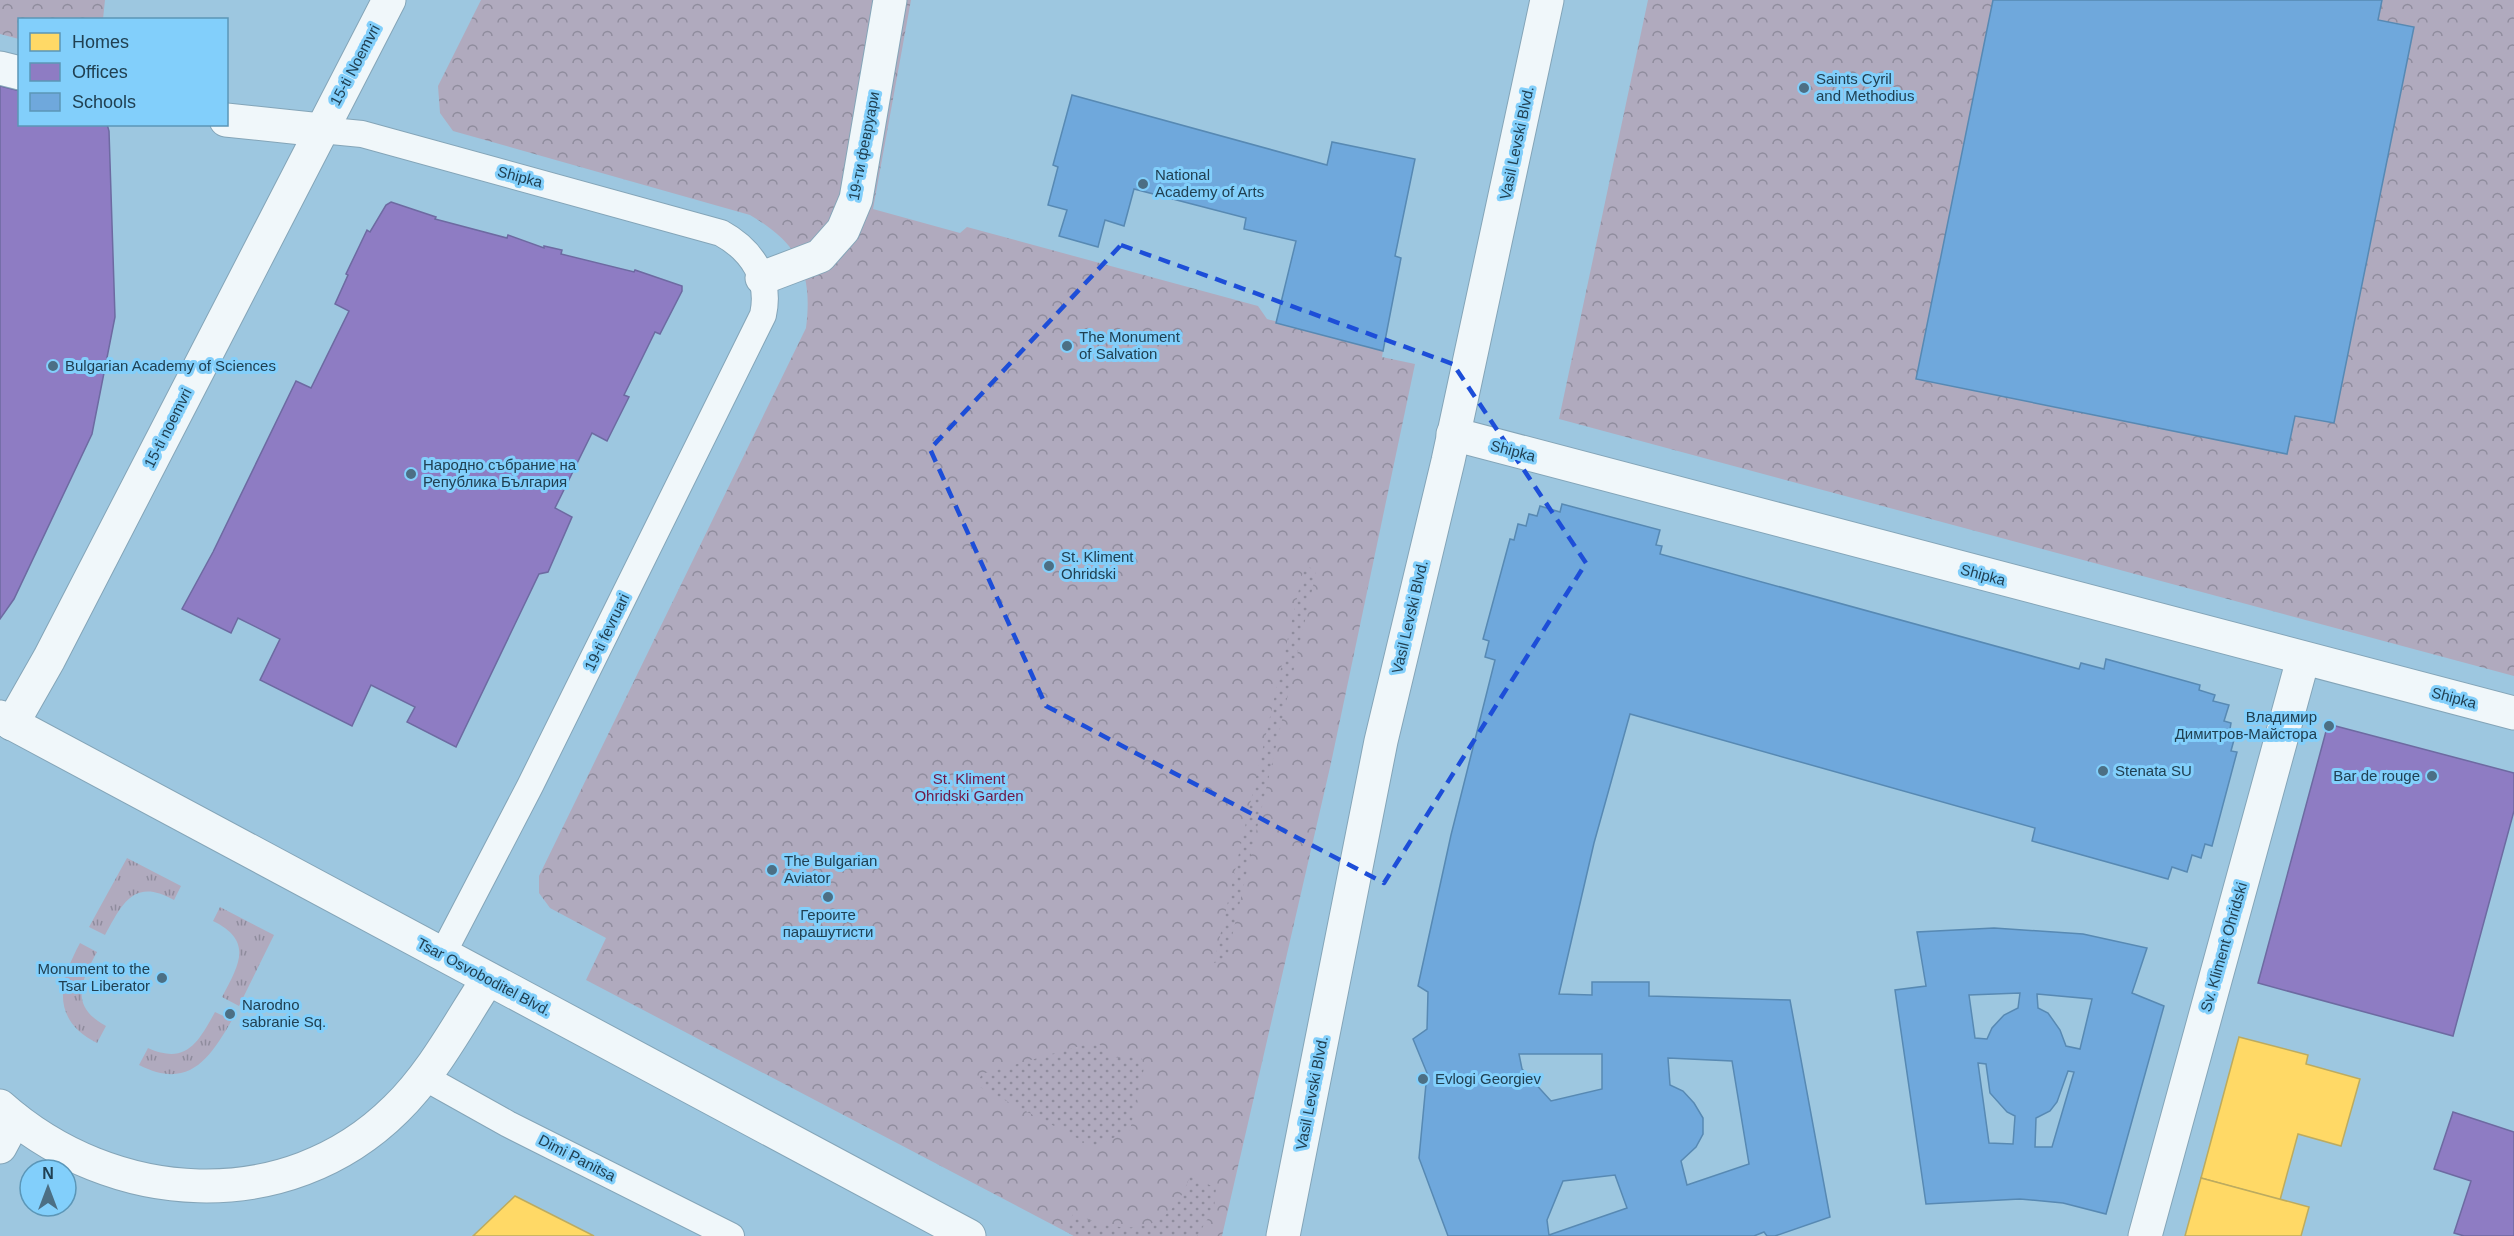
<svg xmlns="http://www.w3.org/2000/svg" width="2514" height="1236" viewBox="0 0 2514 1236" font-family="Arial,sans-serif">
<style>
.grass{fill:url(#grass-tufts)}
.park{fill:url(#park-crowns)}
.garden{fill:url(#garden-dots)}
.homes{fill:#ffd966;stroke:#bcab60;stroke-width:1.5}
.offices{fill:#8e7cc3;stroke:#6d6aa1;stroke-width:1.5}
.schools{fill:#6fa8dc;stroke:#5789b3;stroke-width:1.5;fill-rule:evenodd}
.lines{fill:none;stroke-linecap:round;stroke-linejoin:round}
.lane-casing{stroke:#84a5b8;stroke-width:28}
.street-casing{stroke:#84a5b8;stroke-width:35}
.secondary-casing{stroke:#84a5b8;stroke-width:35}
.primary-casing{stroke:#84a5b8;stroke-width:35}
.lane{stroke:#f0f7fa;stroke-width:26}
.street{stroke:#f0f7fa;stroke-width:33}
.secondary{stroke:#f0f7fa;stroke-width:33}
.primary{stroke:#f0f7fa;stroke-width:33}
.marked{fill:none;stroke:#1d4ed8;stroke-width:4.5;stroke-dasharray:12 8;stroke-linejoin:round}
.poi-dot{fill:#4c6f84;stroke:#82cffb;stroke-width:2}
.labels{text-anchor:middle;stroke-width:6;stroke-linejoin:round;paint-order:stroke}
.street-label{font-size:15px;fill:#204052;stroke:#82cffb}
.poi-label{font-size:15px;fill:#204052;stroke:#82cffb;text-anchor:start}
.park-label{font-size:15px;fill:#711845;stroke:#82cffb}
</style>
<defs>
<pattern id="grass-tufts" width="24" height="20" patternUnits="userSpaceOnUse" patternTransform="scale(1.5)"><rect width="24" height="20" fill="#b0aabe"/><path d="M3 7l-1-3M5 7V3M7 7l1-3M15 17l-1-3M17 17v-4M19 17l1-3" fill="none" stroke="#8f8c9d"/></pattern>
<pattern id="park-crowns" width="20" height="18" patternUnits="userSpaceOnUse" patternTransform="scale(1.5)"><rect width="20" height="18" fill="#b0aabe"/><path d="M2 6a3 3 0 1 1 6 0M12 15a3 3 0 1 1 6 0" fill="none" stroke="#8f8c9d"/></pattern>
<pattern id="garden-dots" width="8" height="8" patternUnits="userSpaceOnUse" patternTransform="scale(1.5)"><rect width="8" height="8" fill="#b0aabe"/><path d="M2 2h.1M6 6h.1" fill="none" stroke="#8f8c9d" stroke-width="1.8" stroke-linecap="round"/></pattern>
</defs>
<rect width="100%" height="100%" fill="#9dc7e0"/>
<g class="grass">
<path d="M 127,858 L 181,886 L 174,900 C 134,877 122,904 105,935 L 89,927 Z"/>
<path d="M 220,907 L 274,935 L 239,1006 L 222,997 C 239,965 254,941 213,921 Z"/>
<path d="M 80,943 L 97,952 C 81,981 69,1006 106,1026 L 97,1043 C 50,1019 59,982 80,943 Z"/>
<path d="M 215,1012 L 232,1020 C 209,1060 188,1090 139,1065 L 148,1048 C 186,1065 198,1043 215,1012 Z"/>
</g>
<g class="park">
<path d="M 0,0 L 105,0 L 103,19 L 20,20 L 19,39 L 0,34 Z"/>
<path d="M 481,0 L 911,0 L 873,209 L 960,233 L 967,227 L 1258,306 L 1267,319 L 1383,351 L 1382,357 L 1415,364 L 1331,763 L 1222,1236 L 1074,1236 L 586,980 L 606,938 L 550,908 L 539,893 L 539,876 L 806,328 C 813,272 799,244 750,215 L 453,131 L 440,113 L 438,86 Z"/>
<path d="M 1648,0 L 2514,0 L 2514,676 L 1559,419 Z"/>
</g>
<g class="garden">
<path d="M 1305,563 L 1316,573 L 1227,958 L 1214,963 Z"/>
<path d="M 1097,1041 C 1111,1060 1119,1061 1141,1054 L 1144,1068 L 1130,1130 L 1094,1147 L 976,1085 L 982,1074 Z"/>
<path d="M 1190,1176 L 1216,1188 L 1214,1209 L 1197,1236 L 1074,1236 L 1065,1231 L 1073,1214 C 1127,1236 1169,1236 1190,1176 Z"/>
</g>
<g class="homes">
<path d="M 2239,1037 L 2308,1055 L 2306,1064 L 2360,1079 L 2341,1146 L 2298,1134 L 2280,1200 L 2201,1178 Z"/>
<path d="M 2201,1178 L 2309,1207 L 2301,1236 L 2185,1236 Z"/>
<path d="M 515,1196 L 594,1236 L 473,1236 Z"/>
</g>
<g class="offices">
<path d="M 0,86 L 20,91 L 20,124 L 107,124 L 109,131 L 115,317 L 92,434 L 14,599 L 0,619 Z"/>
<path d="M 391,202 L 436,217 L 435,219 L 507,238 L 508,235 L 544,248 L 544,246 L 562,250 L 561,254 L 634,272 L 635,270 L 682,286 L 682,291 L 660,334 L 655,332 L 624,395 L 629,397 L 607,441 L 592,433 L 555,508 L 572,517 L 548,572 L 539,574 L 456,747 L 407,722 L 415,707 L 371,685 L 352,726 L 260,680 L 280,639 L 238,618 L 231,633 L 182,609 L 213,552 L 296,381 L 311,388 L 349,311 L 335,304 L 348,275 L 346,274 L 367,230 L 370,232 L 386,205 Z"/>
<path d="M 2328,724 L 2514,773 L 2514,811 L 2453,1036 L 2258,983 Z"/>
<path d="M 2453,1112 L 2514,1132 L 2514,1236 L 2464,1236 L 2454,1233 L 2471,1181 L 2434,1169 Z"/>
</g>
<g class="schools">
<path d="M 1993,0 L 2382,0 L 2378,20 L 2414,27 L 2334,423 L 2295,416 L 2287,454 L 1916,379 Z"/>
<path d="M 1072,95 L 1327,165 L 1332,142 L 1415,159 L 1395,256 L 1401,258 L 1383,351 L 1276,323 L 1296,241 L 1244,229 L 1246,218 L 1134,189 L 1124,226 L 1105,220 L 1098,247 L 1059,236 L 1067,210 L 1048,205 L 1058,167 L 1053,165 Z"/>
<path d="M 1562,504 L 1660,530 L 1656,545 L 1662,546 L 1660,554 L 2079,669 L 2081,663 L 2104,669 L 2106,659 L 2200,685 L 2199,690 L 2215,695 L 2213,701 L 2229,705 L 2224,721 L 2231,723 L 2229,735 L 2235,736 L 2231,751 L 2237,752 L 2212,846 L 2205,844 L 2201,858 L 2192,855 L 2187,872 L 2172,867 L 2168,879 L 2032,841 L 2035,828 L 1630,714 L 1594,843 L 1559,994 L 1592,995 L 1592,982 L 1649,982 L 1649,996 L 1790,1000 L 1830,1217 L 1775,1236 L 1767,1236 L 1764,1232 L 1754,1236 L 1448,1236 L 1419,1158 L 1427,1073 L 1413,1039 L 1427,1029 L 1428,992 L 1418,986 L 1451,835 L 1495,660 L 1485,657 L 1489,641 L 1483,639 L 1510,539 L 1514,540 L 1518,524 L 1526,526 L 1529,514 L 1537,516 L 1540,506 L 1560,512 ZM 1519,1054 L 1602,1054 L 1602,1089 L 1551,1101 L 1522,1069 ZM 1668,1058 L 1732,1061 L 1749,1164 L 1687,1185 L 1681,1161 L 1696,1147 L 1703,1134 L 1703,1118 L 1694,1103 L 1683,1091 L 1670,1085 ZM 1615,1175 L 1627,1208 L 1549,1235 L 1547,1220 L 1563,1181 Z"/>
<path d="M 1994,928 L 2083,934 L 2147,948 L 2132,993 L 2164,1006 L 2106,1214 L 2063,1203 L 2020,1199 L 1926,1204 L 1895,990 L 1926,986 L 1917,932 ZM 2020,993 L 2018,1008 L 2004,1015 L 1992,1028 L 1987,1039 L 1975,1038 L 1969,995 ZM 2037,994 L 2092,999 L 2080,1049 L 2066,1046 L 2060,1030 L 2048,1013 L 2038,1008 ZM 1978,1063 L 1986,1064 L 1990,1093 L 2007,1112 L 2015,1116 L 2013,1144 L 1989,1143 ZM 2068,1071 L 2074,1072 L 2052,1147 L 2035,1147 L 2036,1118 L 2050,1111 L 2057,1102 Z"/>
</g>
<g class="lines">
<g class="lane-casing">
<g id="lane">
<path d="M 321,130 L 362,134 L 721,233 C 752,250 771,279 763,315 L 530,786 L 442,955"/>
<path d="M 424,1077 L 508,1124 L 731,1236"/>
</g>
</g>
<g class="street-casing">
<g id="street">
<path d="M 0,68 L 20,73"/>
<path d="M 226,120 L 321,130"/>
<path d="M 762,278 L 820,256 L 843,230 L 856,199 L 890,0"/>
<path d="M 12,724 L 49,659 L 389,0"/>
<path d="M 0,1106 C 112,1206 286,1218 396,1109 C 434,1072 459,1023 488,979"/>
<path d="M 0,1147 L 15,1119"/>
<path d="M 2145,1236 L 2303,659"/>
</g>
</g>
<g class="secondary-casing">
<g id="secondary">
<path d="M 1453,434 L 2514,713"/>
<path d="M 0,717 L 969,1236"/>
</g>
</g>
<g class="primary-casing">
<path id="primary" d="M 1283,1236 L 1381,741 L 1448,461 L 1547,0"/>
</g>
<use href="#lane" class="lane"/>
<use href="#street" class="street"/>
<use href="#secondary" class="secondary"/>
<use href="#primary" class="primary"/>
</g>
<path class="marked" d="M 1121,245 L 1453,364 L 1586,563 L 1384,883 L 1046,706 L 930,449 Z"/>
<g class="poi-dot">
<circle cx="1804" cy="88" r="6"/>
<circle cx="1143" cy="184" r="6"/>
<circle cx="1067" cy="346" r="6"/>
<circle cx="53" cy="366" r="6"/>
<circle cx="411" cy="474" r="6"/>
<circle cx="1049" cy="566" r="6"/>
<circle cx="2329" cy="726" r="6"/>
<circle cx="2103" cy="771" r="6"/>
<circle cx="2432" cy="776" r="6"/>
<circle cx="772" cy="870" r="6"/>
<circle cx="828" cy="897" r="6"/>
<circle cx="162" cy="978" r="6"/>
<circle cx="230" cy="1014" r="6"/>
<circle cx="1423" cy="1079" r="6"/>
</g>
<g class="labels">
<g class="street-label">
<text transform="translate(355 65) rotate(-62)" y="5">15-ti Noemvri</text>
<text transform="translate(1517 143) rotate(-78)" y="5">Vasil Levski Blvd.</text>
<text transform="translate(864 146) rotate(-79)" y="5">19-ти февруари</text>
<text transform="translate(520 177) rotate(15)" y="5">Shipka</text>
<text transform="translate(168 428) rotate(-63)" y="5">15-ti noemvri</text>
<text transform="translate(1513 451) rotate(15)" y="5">Shipka</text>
<text transform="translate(1983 575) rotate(15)" y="5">Shipka</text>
<text transform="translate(1410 617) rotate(-77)" y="5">Vasil Levski Blvd.</text>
<text transform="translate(607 632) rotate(-64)" y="5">19-ti fevruari</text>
<text transform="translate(2454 698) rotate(15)" y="5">Shipka</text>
<text transform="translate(2224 947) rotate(-74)" y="5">Sv. Kliment Ohridski</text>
<text transform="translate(484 977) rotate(28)" y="5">Tsar Osvoboditel Blvd.</text>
<text transform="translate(1312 1093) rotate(-79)" y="5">Vasil Levski Blvd.</text>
<text transform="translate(577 1158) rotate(27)" y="5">Dimi Panitsa</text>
</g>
<g class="poi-label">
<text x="1816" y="84">Saints Cyril<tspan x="1816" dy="17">and Methodius</tspan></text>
<text x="1155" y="180">National<tspan x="1155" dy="17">Academy of Arts</tspan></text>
<text x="1079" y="342">The Monument<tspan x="1079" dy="17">of Salvation</tspan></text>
<text x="65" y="371">Bulgarian Academy of Sciences</text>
<text x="423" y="470">Народно събрание на<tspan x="423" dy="17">Република България</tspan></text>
<text x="1061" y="562">St. Kliment<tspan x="1061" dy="17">Ohridski</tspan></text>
<text x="2317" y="722" text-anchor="end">Владимир<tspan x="2317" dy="17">Димитров-Майстора</tspan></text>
<text x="2115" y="776">Stenata SU</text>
<text x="2420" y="781" text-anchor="end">Bar de rouge</text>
<text x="784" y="866">The Bulgarian<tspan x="784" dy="17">Aviator</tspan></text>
<text x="828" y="920" text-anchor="middle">Героите<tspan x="828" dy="17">парашутисти</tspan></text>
<text x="150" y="974" text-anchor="end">Monument to the<tspan x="150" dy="17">Tsar Liberator</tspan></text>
<text x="242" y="1010">Narodno<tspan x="242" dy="17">sabranie Sq.</tspan></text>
<text x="1435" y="1084">Evlogi Georgiev</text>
</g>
<g class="park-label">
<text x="969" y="784">St. Kliment<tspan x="969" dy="17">Ohridski Garden</tspan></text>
</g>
</g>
<rect x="18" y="18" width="210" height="108" fill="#82cffb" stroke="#5b96b7" stroke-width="1.5"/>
<rect x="30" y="33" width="30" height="18" fill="#ffd966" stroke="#5b96b7" stroke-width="1.5"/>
<text x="72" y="48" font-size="18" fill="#204052">Homes</text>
<rect x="30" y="63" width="30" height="18" fill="#8e7cc3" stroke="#5b96b7" stroke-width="1.5"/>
<text x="72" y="78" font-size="18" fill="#204052">Offices</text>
<rect x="30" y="93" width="30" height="18" fill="#6fa8dc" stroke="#5b96b7" stroke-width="1.5"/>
<text x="72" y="108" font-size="18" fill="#204052">Schools</text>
<g transform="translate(48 1188)"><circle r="28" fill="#82cffb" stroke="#5b96b7" stroke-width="1.5"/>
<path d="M0-4.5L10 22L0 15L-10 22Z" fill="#4c6f84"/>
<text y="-9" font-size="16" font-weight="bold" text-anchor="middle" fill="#204052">N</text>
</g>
</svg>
